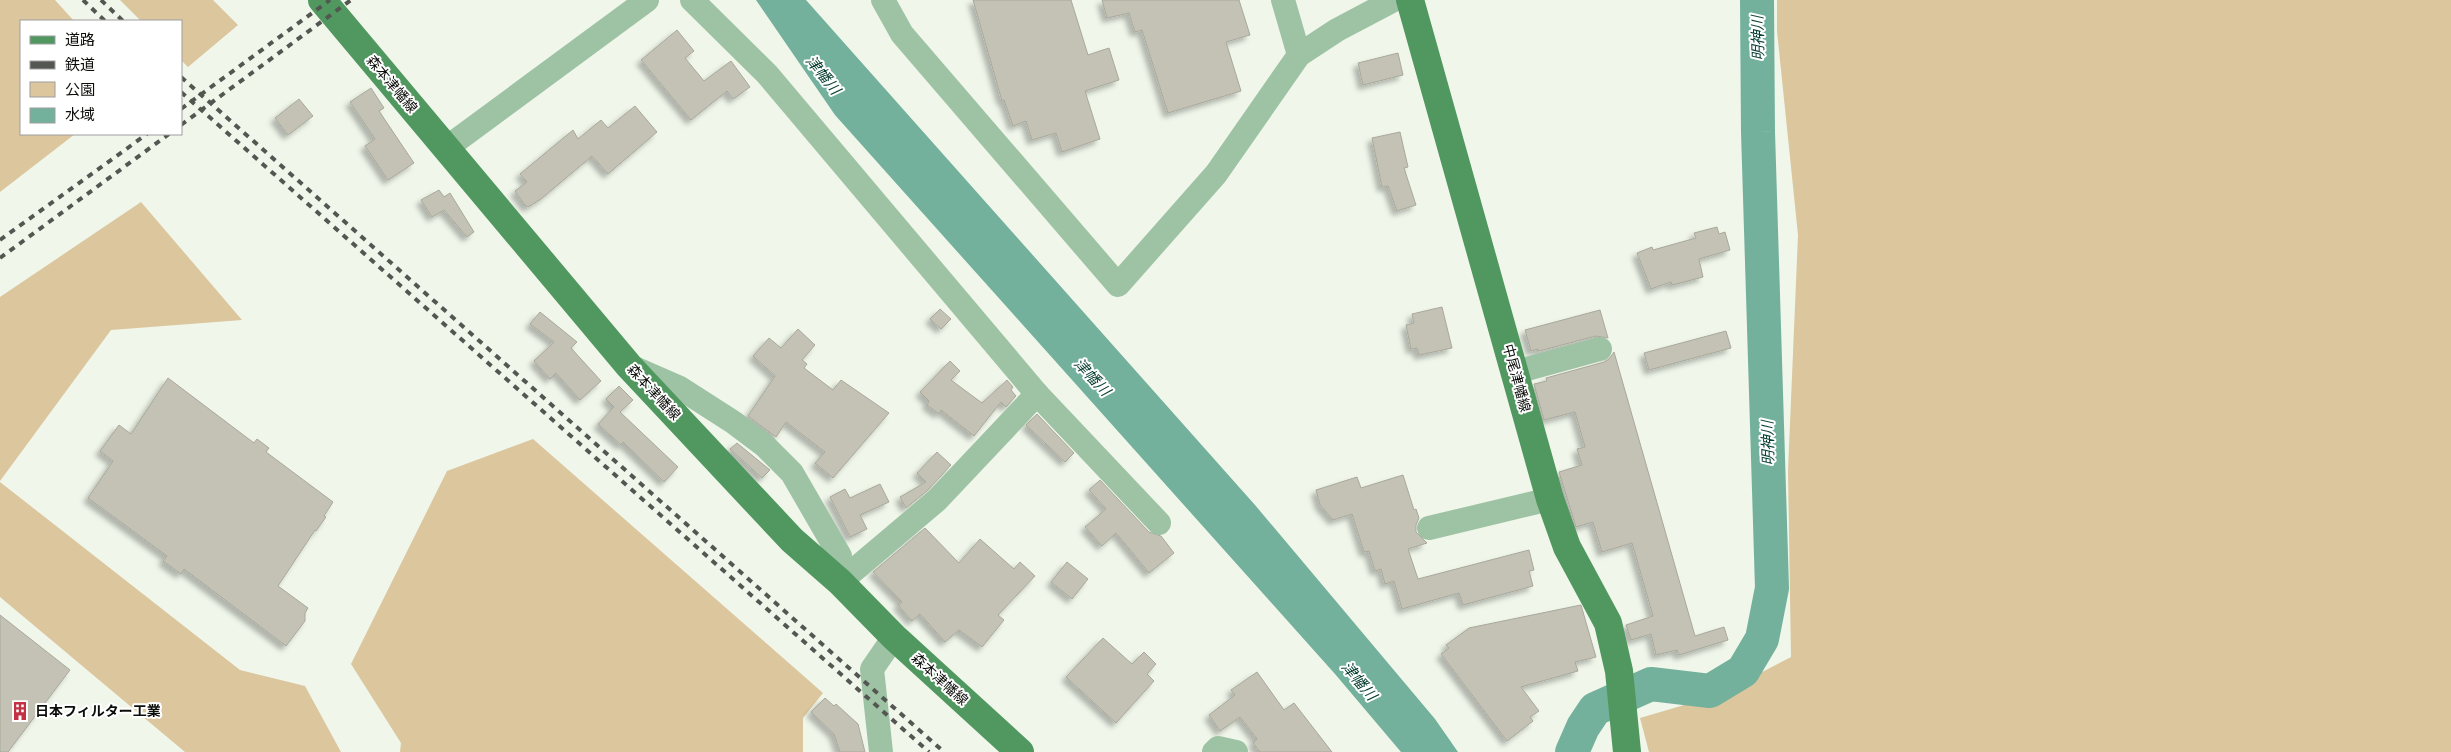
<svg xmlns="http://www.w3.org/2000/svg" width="2451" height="752" viewBox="0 0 2451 752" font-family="'Playfair Display','Noto Sans JP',serif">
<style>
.green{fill:#dbc69e}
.water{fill:#73b19c}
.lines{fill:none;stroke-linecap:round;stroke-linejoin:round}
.river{stroke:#73b19c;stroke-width:34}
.building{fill:#c3c2b5;stroke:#a8a89b;filter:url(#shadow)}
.minor{stroke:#9ec3a4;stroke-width:24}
.major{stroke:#509860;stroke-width:28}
.rail{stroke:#545751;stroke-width:4;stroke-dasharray:6 6;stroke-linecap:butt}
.labels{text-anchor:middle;stroke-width:4;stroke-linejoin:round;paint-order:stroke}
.street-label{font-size:14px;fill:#0b0d09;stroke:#fff}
.poi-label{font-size:14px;font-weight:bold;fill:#0b0d09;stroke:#fff;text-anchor:start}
.water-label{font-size:15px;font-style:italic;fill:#063e30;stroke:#fff}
</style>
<defs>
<filter id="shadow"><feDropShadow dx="-4.5" dy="4.5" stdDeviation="2.5" flood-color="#0004"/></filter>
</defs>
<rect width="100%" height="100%" fill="#f0f6ea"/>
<g class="green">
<path d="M 0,0 L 55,0 L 74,21 L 21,21 L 21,134 L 75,134 L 0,192 Z"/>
<path d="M 120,0 L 213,0 L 238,25 L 188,67 L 181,60 L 181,21 L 141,21 Z"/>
<path d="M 1777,0 L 2451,0 L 2451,752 L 1649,752 L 1640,718 L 1718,695 L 1791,657 L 1788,471 L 1798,235 L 1777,31 Z"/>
<path d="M 141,202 L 242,320 L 111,330 L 0,481 L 0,297 Z"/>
<path d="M 533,439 L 823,693 L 803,718 L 803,752 L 400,752 L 401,743 L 351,664 L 447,471 Z"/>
<path d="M 0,482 L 240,670 L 305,686 L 341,752 L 185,752 L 0,597 Z"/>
</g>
<path class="water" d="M 756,0 L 806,0 L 1255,505 L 1435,719 L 1458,752 L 1401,752 L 1335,674 L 835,115 Z"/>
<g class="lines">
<path class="river" d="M 1572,752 L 1583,727 L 1595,709 L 1651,684 L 1710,691 L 1743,671 L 1762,639 L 1772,588 L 1758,132 L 1757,0"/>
</g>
<g class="building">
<path d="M 973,0 L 1071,0 L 1088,55 L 1109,48 L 1119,80 L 1085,91 L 1100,139 L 1062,152 L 1056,133 L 1032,140 L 1026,121 L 1013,126 L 1004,100 L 1002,101 Z"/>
<path d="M 1102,0 L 1239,0 L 1250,35 L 1226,42 L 1241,91 L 1168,113 L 1142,30 L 1135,32 L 1129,13 L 1107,18 Z"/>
<path d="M 677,30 L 694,51 L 685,58 L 704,81 L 731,61 L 750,87 L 733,99 L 727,91 L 691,120 L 641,60 Z"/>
<path d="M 1398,53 L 1403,75 L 1363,85 L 1358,63 Z"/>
<path d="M 371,88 L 384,108 L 379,111 L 414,163 L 388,180 L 365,146 L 375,139 L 350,102 Z"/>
<path d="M 299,99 L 313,116 L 288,135 L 275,118 Z"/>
<path d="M 635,106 L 657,132 L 608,174 L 592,156 L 541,199 L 528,207 L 525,205 L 515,191 L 527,182 L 520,174 L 573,130 L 578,139 L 601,120 L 608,128 Z"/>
<path d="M 1400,132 L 1408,167 L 1404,168 L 1416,205 L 1397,211 L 1388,186 L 1382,187 L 1372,138 Z"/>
<path d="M 439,190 L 444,197 L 450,193 L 474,232 L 467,237 L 444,210 L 432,217 L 421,200 Z"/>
<path d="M 1717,227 L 1719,234 L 1725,232 L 1730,250 L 1699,259 L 1703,277 L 1672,285 L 1671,282 L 1651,289 L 1637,253 L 1652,247 L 1653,250 L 1696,238 L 1694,233 Z"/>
<path d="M 1442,307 L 1452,348 L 1419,355 L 1417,348 L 1411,349 L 1406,325 L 1414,323 L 1412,314 Z"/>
<path d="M 940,309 L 951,319 L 941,329 L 930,319 Z"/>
<path d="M 1600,310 L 1608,338 L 1596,336 L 1539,351 L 1538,349 L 1531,351 L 1525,330 Z"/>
<path d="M 540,312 L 577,342 L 571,348 L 601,381 L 580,400 L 556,373 L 550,379 L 534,361 L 554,342 L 530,324 Z"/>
<path d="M 798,329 L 815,345 L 802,360 L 807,364 L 804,368 L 833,390 L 841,380 L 889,413 L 833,478 L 815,463 L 825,452 L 786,422 L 776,437 L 748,416 L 775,376 L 753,356 L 769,338 L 781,348 Z"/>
<path d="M 1726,331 L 1731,348 L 1649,370 L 1644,353 Z"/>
<path d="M 1614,352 L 1695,636 L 1724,627 L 1728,640 L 1679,655 L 1677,650 L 1656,655 L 1651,634 L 1631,640 L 1626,625 L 1653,616 L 1632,543 L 1602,552 L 1593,522 L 1576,527 L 1559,472 L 1582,465 L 1577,449 L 1585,447 L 1575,412 L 1544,420 L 1534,384 L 1547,381 L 1546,378 L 1604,362 L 1609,359 Z"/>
<path d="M 950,361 L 960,371 L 951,380 L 982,403 L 1007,380 L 1013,387 L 1011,390 L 1016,396 L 1006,407 L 1001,402 L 974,436 L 941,410 L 939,414 L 927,405 L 929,401 L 920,392 Z"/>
<path d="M 168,378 L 254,443 L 257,439 L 269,448 L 266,452 L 333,502 L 324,516 L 326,517 L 316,531 L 315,530 L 278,586 L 308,608 L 305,613 L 305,621 L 286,646 L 184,569 L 181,574 L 163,561 L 167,556 L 88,498 L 113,461 L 100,451 L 119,425 L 131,434 Z"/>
<path d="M 619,386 L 633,400 L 620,412 L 678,467 L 664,482 L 623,442 L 621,445 L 598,424 L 614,407 L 606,399 Z"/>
<path d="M 1037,414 L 1074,453 L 1065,462 L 1026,425 Z"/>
<path d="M 737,443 L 770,470 L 762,478 L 730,449 Z"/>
<path d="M 937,452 L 951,465 L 928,490 L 906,508 L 900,497 L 926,482 L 917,473 Z"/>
<path d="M 1403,475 L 1414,510 L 1416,509 L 1419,518 L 1416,525 L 1416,532 L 1427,543 L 1408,549 L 1418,579 L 1529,550 L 1534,570 L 1529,571 L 1533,586 L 1463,605 L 1459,593 L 1402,609 L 1394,581 L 1385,584 L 1381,569 L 1375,571 L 1369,551 L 1364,552 L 1352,514 L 1333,520 L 1320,505 L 1316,490 L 1357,477 L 1361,488 Z"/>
<path d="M 1100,480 L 1149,532 L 1161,536 L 1174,553 L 1149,573 L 1116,533 L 1102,546 L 1085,527 L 1106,509 L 1089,490 Z"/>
<path d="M 880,484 L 889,502 L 860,515 L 867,529 L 850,537 L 830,497 L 845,489 L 850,498 Z"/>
<path d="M 925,528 L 959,563 L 980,539 L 1014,569 L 1020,562 L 1035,576 L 998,615 L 1004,620 L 982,647 L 959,630 L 945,642 L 920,614 L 912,621 L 898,605 L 902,602 L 873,572 Z"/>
<path d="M 1067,562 L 1088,579 L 1072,599 L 1051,582 Z"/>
<path d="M 1581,605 L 1596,657 L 1575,662 L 1578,671 L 1521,687 L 1539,711 L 1530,717 L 1533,721 L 1507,741 L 1441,654 L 1449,648 L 1446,645 L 1469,628 Z"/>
<path d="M 0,615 L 70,670 L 8,752 L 0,752 Z"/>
<path d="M 1103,638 L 1132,664 L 1144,652 L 1156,664 L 1147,674 L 1154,681 L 1116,723 L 1066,677 Z"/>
<path d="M 1257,672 L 1284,710 L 1294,703 L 1332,752 L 1260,752 L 1253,743 L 1257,739 L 1240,717 L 1220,731 L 1209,715 L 1235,695 L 1231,690 Z"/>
<path d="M 825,698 L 834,706 L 836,704 L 858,724 L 865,752 L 840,752 L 834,734 L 811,712 Z"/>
</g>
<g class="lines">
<g class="minor">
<path d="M 692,0 L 767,74 L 1037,394 L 1159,523"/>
<path d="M 883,0 L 902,34 L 1118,285 L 1216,174 L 1299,55 L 1337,30 L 1394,0"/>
<path d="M 1283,0 L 1299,55"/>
<path d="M 445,149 L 647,0"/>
<path d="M 632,367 L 680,388 L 733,422 L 765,446 L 792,473 L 840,556 L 840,582"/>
<path d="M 1516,372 L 1600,349"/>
<path d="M 1429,528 L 1550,499"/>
<path d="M 840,582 L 937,500 L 1037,394"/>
<path d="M 881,752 L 872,669 L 894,637"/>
<path d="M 1214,752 L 1218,748 L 1236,752"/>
</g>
<g class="major">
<path d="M 322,0 L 629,366 L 792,540 L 840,582 L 894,637 L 1020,752"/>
<path d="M 1410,0 L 1550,499 L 1567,547 L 1608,623 L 1619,671 L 1627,752"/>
</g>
<g class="rail">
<path d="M 83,0 L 105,21"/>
<path d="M 101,0 L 123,21"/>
<path d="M 181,77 L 944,752"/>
<path d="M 181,92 L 929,752"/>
<path d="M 181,109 L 330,0"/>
<path d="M 181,125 L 351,0"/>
<path d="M 0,240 L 147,134"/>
<path d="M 0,258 L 169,134"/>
</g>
</g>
<defs>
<g id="building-bare" transform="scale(1.5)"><path d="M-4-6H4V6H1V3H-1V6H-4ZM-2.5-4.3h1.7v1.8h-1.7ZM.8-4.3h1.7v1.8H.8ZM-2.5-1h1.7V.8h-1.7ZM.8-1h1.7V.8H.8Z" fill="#c23144" stroke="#fff" stroke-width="2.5" paint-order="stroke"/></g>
</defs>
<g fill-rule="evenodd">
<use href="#building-bare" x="20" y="711"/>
</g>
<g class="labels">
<g class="street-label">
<text transform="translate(392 84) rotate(50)" y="5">森本津幡線</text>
<text transform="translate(1517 378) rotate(75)" y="5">中尾津幡線</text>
<text transform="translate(654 392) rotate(47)" y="5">森本津幡線</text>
<text transform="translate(940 679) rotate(42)" y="5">森本津幡線</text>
</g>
<g class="poi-label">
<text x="35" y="716">日本フィルター工業</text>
</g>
<g class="water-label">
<text transform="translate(1758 38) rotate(-91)" y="5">明神川</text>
<text transform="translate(823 75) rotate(51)" y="5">津幡川</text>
<text transform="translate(1092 377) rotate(47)" y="5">津幡川</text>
<text transform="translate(1768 443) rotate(-91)" y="5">明神川</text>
<text transform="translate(1359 681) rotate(50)" y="5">津幡川</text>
</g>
</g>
<rect x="20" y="20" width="162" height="115" fill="#ffffff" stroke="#9d9e9d"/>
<rect x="30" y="36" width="25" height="8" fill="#509860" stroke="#9d9e9d"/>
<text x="65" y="45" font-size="15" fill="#0b0d09">道路</text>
<rect x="30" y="61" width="25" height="8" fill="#545751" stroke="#9d9e9d"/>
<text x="65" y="70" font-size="15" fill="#0b0d09">鉄道</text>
<rect x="30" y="82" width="25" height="15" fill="#dbc69e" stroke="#9d9e9d"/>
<text x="65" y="95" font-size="15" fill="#0b0d09">公園</text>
<rect x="30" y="108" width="25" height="15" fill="#73b19c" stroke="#9d9e9d"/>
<text x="65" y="120" font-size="15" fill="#0b0d09">水域</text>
</svg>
